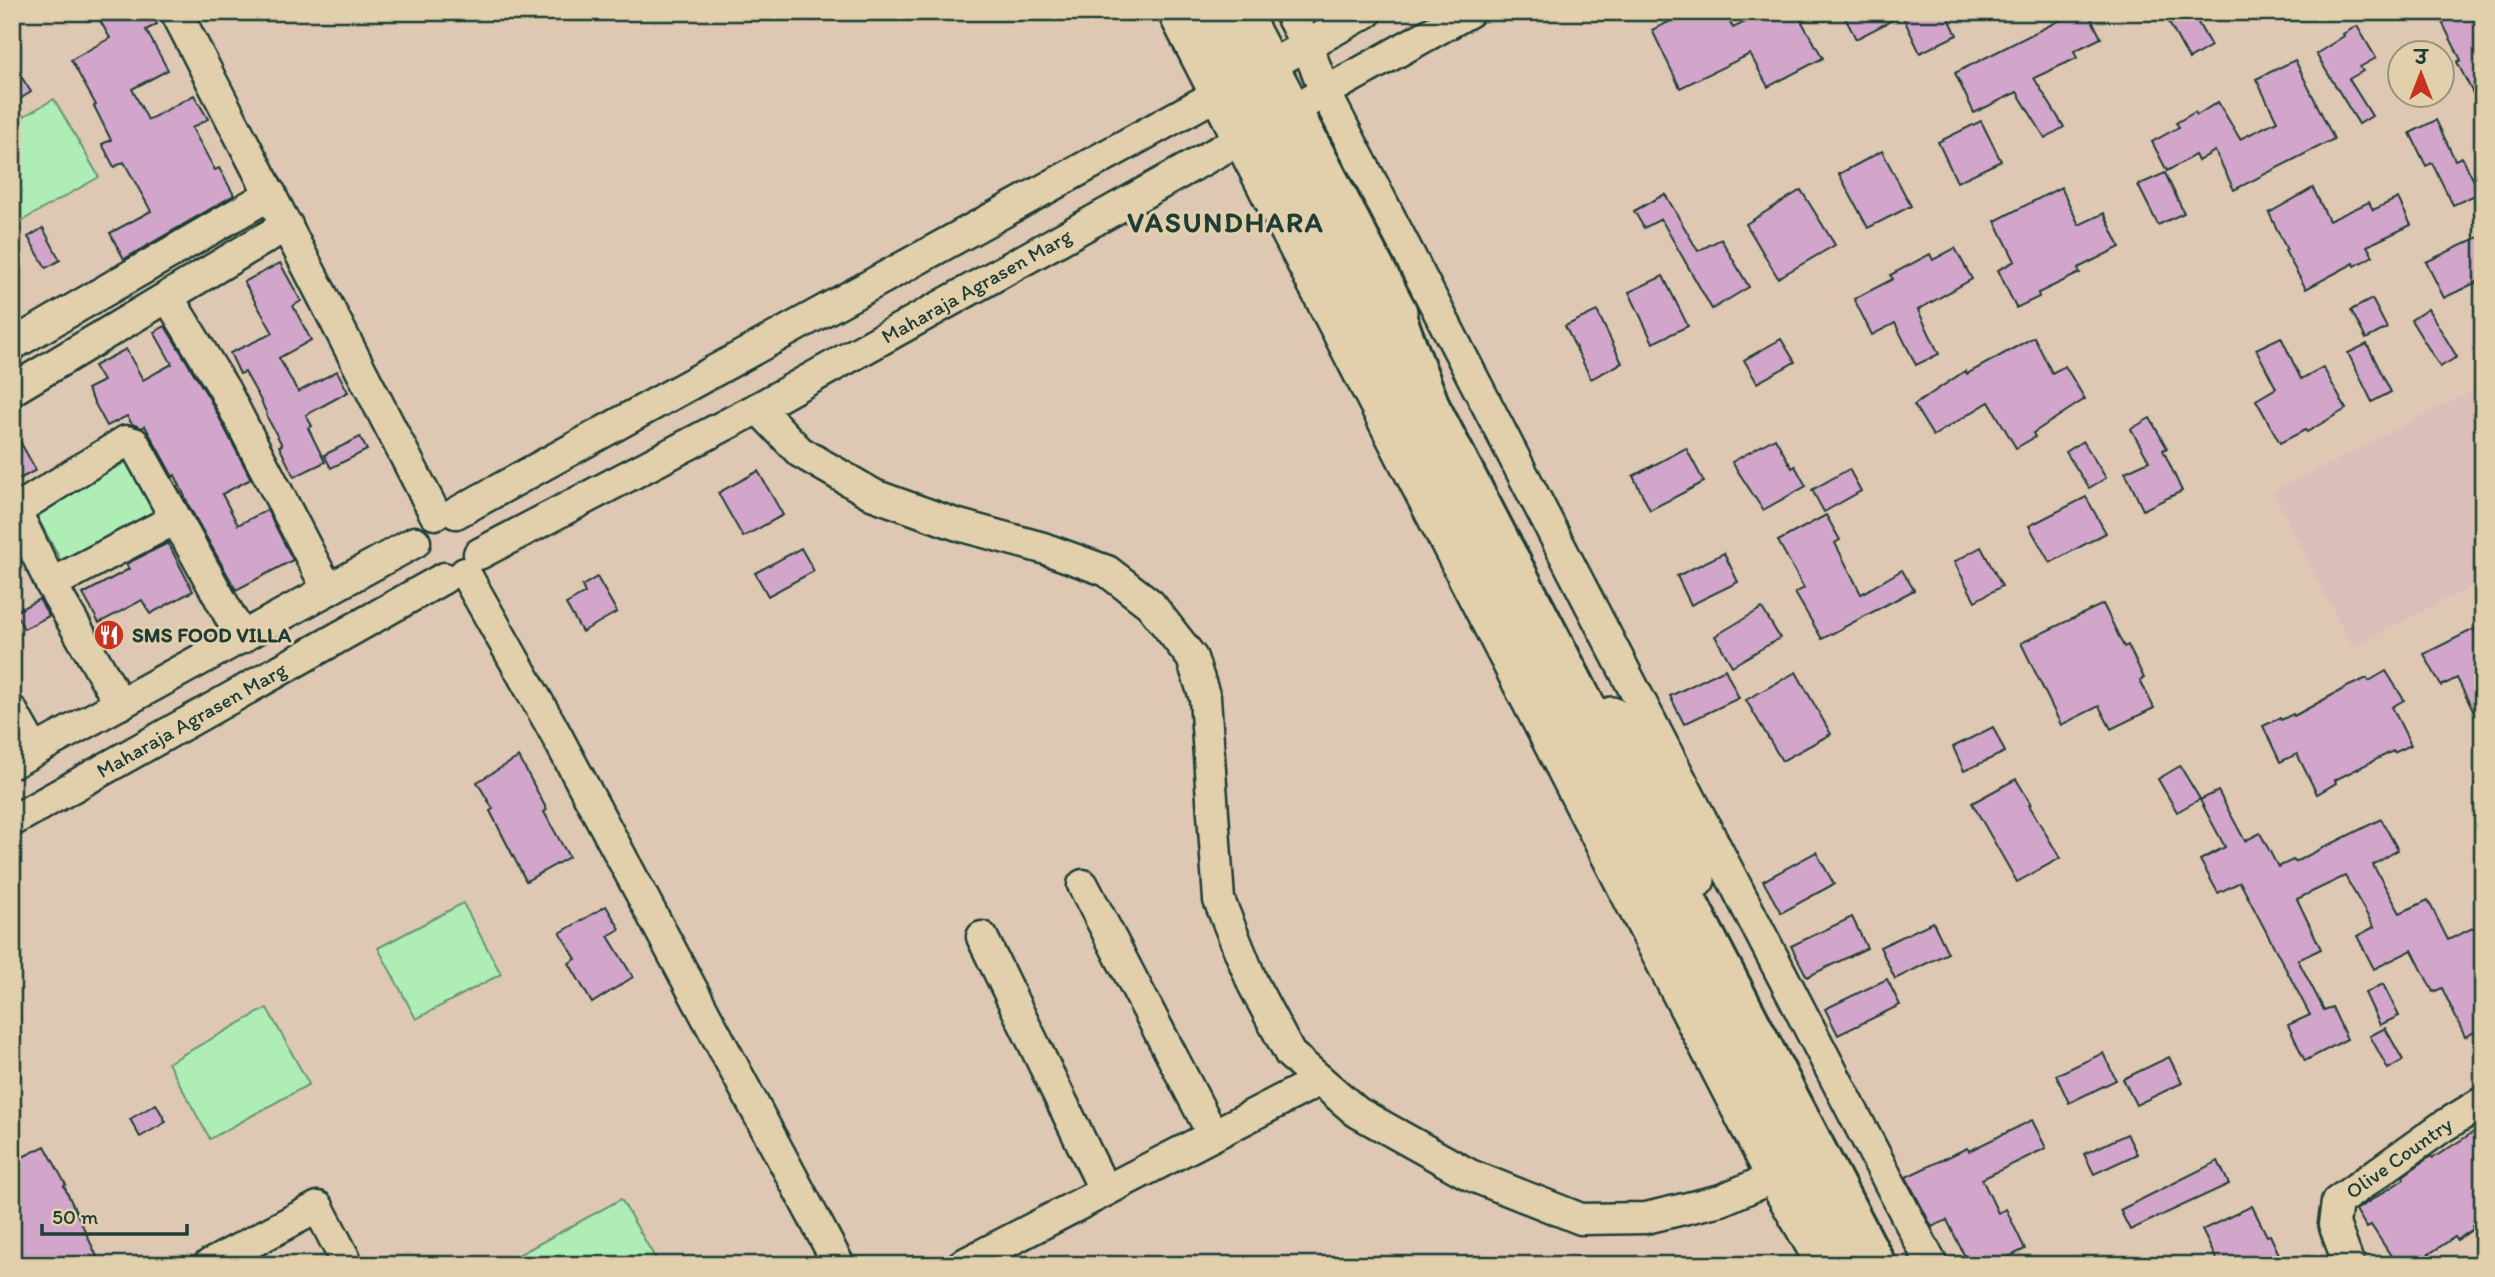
<svg xmlns="http://www.w3.org/2000/svg" width="2495" height="1277" viewBox="0 0 2495 1277" font-family="Itim,'Playpen Sans Deva',sans-serif">
<style>
.built{fill:#dbbeba}
.green{fill:#aeedb5;stroke:#669574;stroke-width:2}
.building{fill:#d2a6ca;stroke:#1f3d34;stroke-width:2}
.lines{fill:none;stroke-linecap:round;stroke-linejoin:round}
.minor-casing{stroke:#1f3d34;stroke-width:35}
.major-casing{stroke:#1f3d34;stroke-width:42}
.highway-casing{stroke:#1f3d34;stroke-width:44}
.minor{stroke:#e2d0ad;stroke-width:30}
.major{stroke:#e2d0ad;stroke-width:37}
.highway{stroke:#e2d0ad;stroke-width:38}
.labels{text-anchor:middle;stroke-width:6;stroke-linejoin:round;paint-order:stroke}
.street-label{font-size:21px;fill:#1f3d34;stroke:#e2d0ad}
.poi-label{font-size:21px;font-weight:bold;fill:#1f3d34;stroke:#e2d0ad;text-anchor:start}
.district-label{font-size:28px;font-weight:bold;letter-spacing:2px;fill:#1f3d34;stroke:#e2d0ad}
</style>
<rect width="100%" height="100%" fill="#dfc8b3"/>
<filter id="ink" filterUnits="userSpaceOnUse"><feTurbulence type="fractalNoise" baseFrequency=".0143" numOctaves="2"/><feDisplacementMap in="SourceGraphic" scale="14" xChannelSelector="R" yChannelSelector="G"/><feConvolveMatrix kernelMatrix="1 2 1 2 8 2 1 2 1" color-interpolation-filters="sRGB"/></filter>
<g filter="url(#ink)">
<path class="built" d="M 2483,385 L 2483,581 L 2352,647 L 2273,492 Z"/>
<g class="green">
<path d="M 54,99 L 99,177 L 23,220 L 12,201 L 12,123 Z"/>
<path d="M 130,460 L 163,521 L 67,572 L 34,511 Z"/>
<path d="M 463,903 L 501,974 L 416,1019 L 378,948 Z"/>
<path d="M 267,1008 L 309,1084 L 210,1139 L 168,1063 Z"/>
<path d="M 621,1199 L 658,1263 L 654,1265 L 500,1265 Z"/>
</g>
<g class="building">
<path d="M 95,12 L 150,12 L 157,24 L 146,30 L 168,70 L 132,89 L 148,120 L 194,95 L 208,119 L 192,128 L 215,170 L 219,168 L 234,195 L 124,259 L 110,233 L 151,211 L 124,162 L 114,167 L 102,144 L 111,140 L 94,106 L 96,105 L 71,60 L 110,38 Z"/>
<path d="M 1689,12 L 1725,12 L 1733,28 L 1766,12 L 1796,12 L 1823,58 L 1768,87 L 1750,54 L 1680,88 L 1652,30 Z"/>
<path d="M 1842,12 L 1946,12 L 1957,35 L 1920,53 L 1902,15 L 1856,39 Z"/>
<path d="M 2076,12 L 2088,12 L 2101,38 L 2074,51 L 2077,58 L 2034,78 L 2064,127 L 2045,138 L 2017,92 L 1974,113 L 1955,73 Z"/>
<path d="M 2163,12 L 2192,12 L 2211,46 L 2189,59 Z"/>
<path d="M 2462,12 L 2475,12 L 2483,27 L 2483,113 L 2457,62 L 2461,60 L 2442,22 Z"/>
<path d="M 2357,26 L 2376,58 L 2360,67 L 2363,71 L 2349,79 L 2372,116 L 2359,124 L 2316,54 L 2344,36 L 2343,34 Z"/>
<path d="M 2295,60 L 2334,139 L 2234,190 L 2215,151 L 2198,161 L 2195,155 L 2167,171 L 2152,142 L 2179,127 L 2176,123 L 2195,112 L 2197,115 L 2218,102 L 2240,139 L 2277,121 L 2256,79 Z"/>
<path d="M 12,62 L 31,92 L 12,104 Z"/>
<path d="M 2436,120 L 2455,160 L 2462,157 L 2480,193 L 2453,205 L 2432,163 L 2426,166 L 2410,133 Z"/>
<path d="M 1981,121 L 2001,161 L 1957,182 L 1938,142 Z"/>
<path d="M 1882,151 L 1911,206 L 1868,228 L 1839,174 Z"/>
<path d="M 2165,173 L 2184,213 L 2158,225 L 2138,185 Z"/>
<path d="M 2061,187 L 2079,225 L 2104,213 L 2120,247 L 2078,268 L 2080,273 L 2038,293 L 2039,297 L 2016,308 L 1998,270 L 2015,261 L 1995,221 Z"/>
<path d="M 2313,188 L 2329,221 L 2369,202 L 2373,210 L 2398,198 L 2411,225 L 2367,246 L 2373,256 L 2355,266 L 2354,263 L 2306,289 L 2285,251 L 2287,250 L 2269,213 Z"/>
<path d="M 1801,190 L 1835,245 L 1778,278 L 1746,224 Z"/>
<path d="M 1665,194 L 1698,251 L 1721,239 L 1749,287 L 1712,309 L 1661,219 L 1644,228 L 1634,211 Z"/>
<path d="M 43,228 L 60,260 L 46,268 L 28,237 Z"/>
<path d="M 2483,235 L 2483,279 L 2444,298 L 2426,262 Z"/>
<path d="M 1955,248 L 1972,279 L 1918,310 L 1939,354 L 1916,365 L 1895,323 L 1872,335 L 1854,299 L 1893,279 L 1890,275 L 1930,254 L 1933,260 Z"/>
<path d="M 280,263 L 301,301 L 293,306 L 311,340 L 279,358 L 298,392 L 337,371 L 348,392 L 306,415 L 312,426 L 308,428 L 325,462 L 294,477 L 279,446 L 282,445 L 266,415 L 267,414 L 260,399 L 245,372 L 240,374 L 230,353 L 273,333 L 244,282 Z"/>
<path d="M 1663,276 L 1688,326 L 1653,343 L 1629,292 Z"/>
<path d="M 2372,299 L 2387,328 L 2366,339 L 2351,310 Z"/>
<path d="M 2428,309 L 2457,357 L 2440,367 L 2411,320 Z"/>
<path d="M 1597,311 L 1622,363 L 1591,379 L 1565,326 Z"/>
<path d="M 165,326 L 209,398 L 251,479 L 222,494 L 238,525 L 267,510 L 293,560 L 236,590 L 190,508 L 175,475 L 173,477 L 145,426 L 142,428 L 132,424 L 127,416 L 107,426 L 87,389 L 103,381 L 94,366 L 126,349 L 143,380 L 172,364 L 154,332 Z"/>
<path d="M 2034,337 L 2052,373 L 2065,366 L 2085,399 L 2033,433 L 2035,437 L 2016,448 L 1989,402 L 1933,436 L 1914,405 L 1965,371 L 1967,374 Z"/>
<path d="M 2281,337 L 2301,379 L 2323,367 L 2346,409 L 2307,432 L 2305,430 L 2280,443 L 2256,400 L 2276,388 L 2256,349 Z"/>
<path d="M 1781,339 L 1795,362 L 1757,383 L 1744,360 Z"/>
<path d="M 2367,344 L 2391,392 L 2372,402 L 2348,353 Z"/>
<path d="M 2150,418 L 2167,448 L 2163,450 L 2182,491 L 2143,510 L 2125,472 L 2149,461 L 2131,429 Z"/>
<path d="M 12,427 L 36,470 L 12,483 Z"/>
<path d="M 360,437 L 367,450 L 331,468 L 324,455 Z"/>
<path d="M 1775,438 L 1792,468 L 1795,466 L 1806,486 L 1763,510 L 1732,462 Z"/>
<path d="M 2083,441 L 2106,478 L 2089,488 L 2066,452 Z"/>
<path d="M 1686,448 L 1704,482 L 1650,510 L 1633,476 Z"/>
<path d="M 1849,469 L 1861,491 L 1824,512 L 1812,490 Z"/>
<path d="M 758,471 L 783,515 L 743,537 L 718,493 Z"/>
<path d="M 2086,497 L 2106,533 L 2050,563 L 2029,526 Z"/>
<path d="M 1826,515 L 1840,540 L 1835,543 L 1861,594 L 1902,570 L 1914,590 L 1822,639 L 1795,593 L 1804,588 L 1778,541 Z"/>
<path d="M 168,543 L 193,591 L 150,614 L 142,600 L 99,623 L 83,594 L 129,569 L 126,564 Z"/>
<path d="M 1981,547 L 2002,586 L 1975,601 L 1954,562 Z"/>
<path d="M 801,548 L 814,571 L 768,596 L 755,573 Z"/>
<path d="M 1724,553 L 1738,582 L 1691,605 L 1677,576 Z"/>
<path d="M 597,577 L 617,612 L 582,632 L 566,604 L 585,593 L 582,586 Z"/>
<path d="M 39,599 L 49,616 L 24,629 L 15,612 Z"/>
<path d="M 2103,604 L 2124,647 L 2128,645 L 2144,678 L 2140,680 L 2154,708 L 2111,729 L 2099,706 L 2061,725 L 2021,643 Z"/>
<path d="M 1762,608 L 1780,638 L 1732,666 L 1715,636 Z"/>
<path d="M 2474,629 L 2483,647 L 2483,667 L 2474,672 L 2483,689 L 2483,731 L 2457,678 L 2441,686 L 2424,654 Z"/>
<path d="M 1725,669 L 1739,698 L 1684,724 L 1670,696 Z"/>
<path d="M 2386,671 L 2404,700 L 2392,707 L 2411,745 L 2394,753 L 2393,751 L 2335,780 L 2336,783 L 2317,794 L 2297,754 L 2280,762 L 2263,726 L 2280,718 L 2281,720 L 2293,714 L 2294,716 L 2347,687 L 2367,678 L 2369,681 Z"/>
<path d="M 1796,672 L 1831,734 L 1782,761 L 1746,700 Z"/>
<path d="M 1993,727 L 2005,752 L 1964,771 L 1953,747 Z"/>
<path d="M 519,757 L 547,810 L 544,812 L 569,857 L 526,881 L 490,811 L 493,809 L 477,782 Z"/>
<path d="M 2180,766 L 2200,799 L 2177,812 L 2158,779 Z"/>
<path d="M 2016,779 L 2031,804 L 2029,805 L 2060,858 L 2017,882 L 1972,803 Z"/>
<path d="M 2218,791 L 2245,841 L 2260,833 L 2278,867 L 2293,860 L 2295,862 L 2381,819 L 2398,850 L 2373,865 L 2400,913 L 2428,900 L 2448,940 L 2483,923 L 2483,1028 L 2465,1037 L 2442,988 L 2433,992 L 2412,950 L 2374,969 L 2357,936 L 2374,927 L 2345,876 L 2297,899 L 2321,949 L 2298,960 L 2324,1010 L 2332,1007 L 2347,1039 L 2305,1061 L 2288,1025 L 2310,1015 L 2240,882 L 2218,893 L 2200,860 L 2225,847 L 2200,800 Z"/>
<path d="M 1816,852 L 1834,884 L 1781,913 L 1763,881 Z"/>
<path d="M 606,906 L 620,929 L 608,936 L 633,977 L 592,1003 L 569,963 L 576,959 L 560,933 Z"/>
<path d="M 1852,917 L 1867,948 L 1807,977 L 1791,946 Z"/>
<path d="M 1933,922 L 1948,953 L 1895,979 L 1880,947 Z"/>
<path d="M 1887,979 L 1900,1005 L 1838,1035 L 1825,1009 Z"/>
<path d="M 2383,984 L 2399,1016 L 2380,1025 L 2365,993 Z"/>
<path d="M 2385,1028 L 2403,1060 L 2388,1069 L 2370,1036 Z"/>
<path d="M 2103,1053 L 2116,1080 L 2069,1103 L 2056,1075 Z"/>
<path d="M 2169,1057 L 2182,1083 L 2136,1105 L 2123,1079 Z"/>
<path d="M 156,1104 L 166,1122 L 140,1137 L 130,1119 Z"/>
<path d="M 2032,1120 L 2046,1148 L 1982,1179 L 1998,1213 L 2006,1209 L 2025,1249 L 1992,1265 L 1969,1265 L 1947,1220 L 1932,1227 L 1906,1177 L 1967,1148 L 1969,1151 Z"/>
<path d="M 2483,1126 L 2483,1219 L 2472,1226 L 2473,1229 L 2457,1240 L 2455,1237 L 2412,1265 L 2397,1265 L 2371,1225 L 2367,1228 L 2356,1210 L 2404,1179 L 2403,1176 L 2431,1156 L 2433,1158 Z"/>
<path d="M 2127,1134 L 2137,1154 L 2094,1174 L 2084,1154 Z"/>
<path d="M 45,1146 L 66,1185 L 64,1186 L 101,1265 L 12,1265 L 12,1192 L 21,1188 L 12,1171 L 12,1162 Z"/>
<path d="M 2218,1161 L 2229,1184 L 2130,1230 L 2120,1210 Z"/>
<path d="M 2252,1206 L 2267,1236 L 2270,1235 L 2284,1265 L 2219,1265 L 2202,1230 Z"/>
</g>
<g class="lines">
<g class="minor-casing">
<g id="minor">
<path d="M 176,12 L 435,514"/>
<path d="M 1173,12 L 1772,1178 L 1822,1265"/>
<path d="M 1289,12 L 1307,46 L 1325,92 L 1932,1265"/>
<path d="M 1307,102 L 1469,12"/>
<path d="M 168,297 L 224,389 L 328,590"/>
<path d="M 12,345 L 271,194"/>
<path d="M 12,390 L 287,225"/>
<path d="M 758,408 L 800,452 L 874,495 L 955,524 L 1043,548 L 1107,571 L 1150,604 L 1192,658 L 1205,698 L 1219,900 L 1253,984 L 1290,1054 L 1357,1112 L 1470,1175 L 1581,1219 L 1646,1218 L 1721,1200 L 1772,1178"/>
<path d="M 12,503 L 51,584 L 120,704"/>
<path d="M 16,510 L 126,441 L 134,443 L 242,638"/>
<path d="M 456,513 L 1367,12"/>
<path id="s1" d="M 479,554 L 758,408 L 1255,131"/>
<path d="M 465,573 L 552,727 L 839,1265"/>
<path d="M 51,584 L 175,519"/>
<path d="M 12,711 L 34,750"/>
<path d="M 12,763 L 415,542"/>
<path id="s2" d="M 12,821 L 444,578"/>
<path d="M 1083,885 L 1213,1135"/>
<path d="M 982,937 L 1105,1191"/>
<path d="M 209,1265 L 318,1207 L 348,1265"/>
<path d="M 962,1265 L 1320,1080"/>
<path id="s3" d="M 2349,1265 L 2334,1224 L 2337,1202 L 2442,1127 L 2483,1102"/>
</g>
</g>
<g class="major-casing">
<g id="major">
<path d="M 1208,12 L 1267,125 L 1614,830 L 1762,1097 L 1848,1265"/>
<path d="M 1241,12 L 1398,312"/>
<path d="M 1612,716 L 1696,879"/>
</g>
</g>
<g class="highway-casing">
<path id="highway" d="M 1384,285 L 1431,409 L 1876,1265"/>
</g>
<use href="#minor" class="minor"/>
<use href="#major" class="major"/>
<use href="#highway" class="highway"/>
</g>
</g>
<defs>
<g id="restaurant-disc" transform="scale(1.575)"><circle r="9.5" fill="#c8321e" stroke="#e2d0ad"/><path d="M-5-6h1v4h1v-4h1v4h1v-4h1v5L-1.5 .5V6h-2V.5L-5-1ZM5-6V6H3V1.5H1.5Q1.5-4 5-6Z" fill="#fff"/></g>
</defs>
<g fill-rule="evenodd">
<use href="#restaurant-disc" x="109" y="635"/>
</g>
<g class="labels">
<g class="street-label">
<text dy="7" stroke="none"><textPath href="#s1" startOffset="565">Maharaja Agrasen Marg</textPath></text>
<text dy="7" stroke="none"><textPath href="#s2" startOffset="206">Maharaja Agrasen Marg</textPath></text>
<text dy="7" stroke="none"><textPath href="#s3" startOffset="142">Olive Country</textPath></text>
</g>
<g class="poi-label">
<text x="132" y="642">SMS FOOD VILLA</text>
</g>
<g class="district-label">
<text x="1226" y="232">VASUNDHARA</text>
</g>
</g>
<rect width="2495" height="1277" fill="none" stroke="#e2d0ad" stroke-width="42"/>
<rect x="21" y="21" width="2453" height="1235" fill="none" stroke="#1f3d34" stroke-width="2.5" filter="url(#ink)"/>
<g transform="translate(2421 74)"><circle r="33" fill="#e2d0ad" stroke="#94957d" stroke-width="2"/>
<path d="M0-5L12 26L0 18L-12 26Z" fill="#c8321e"/>
<text y="-10" font-size="19" font-weight="bold" text-anchor="middle" fill="#1f3d34">उ</text>
</g>
<path d="M42 1224v10h145v-10" fill="none" stroke="#1f3d34" stroke-width="3.5"/>
<text x="52" y="1224" font-size="21" fill="#1f3d34" stroke="#e2d0ad" stroke-width="5" paint-order="stroke">50 m</text>
</svg>
